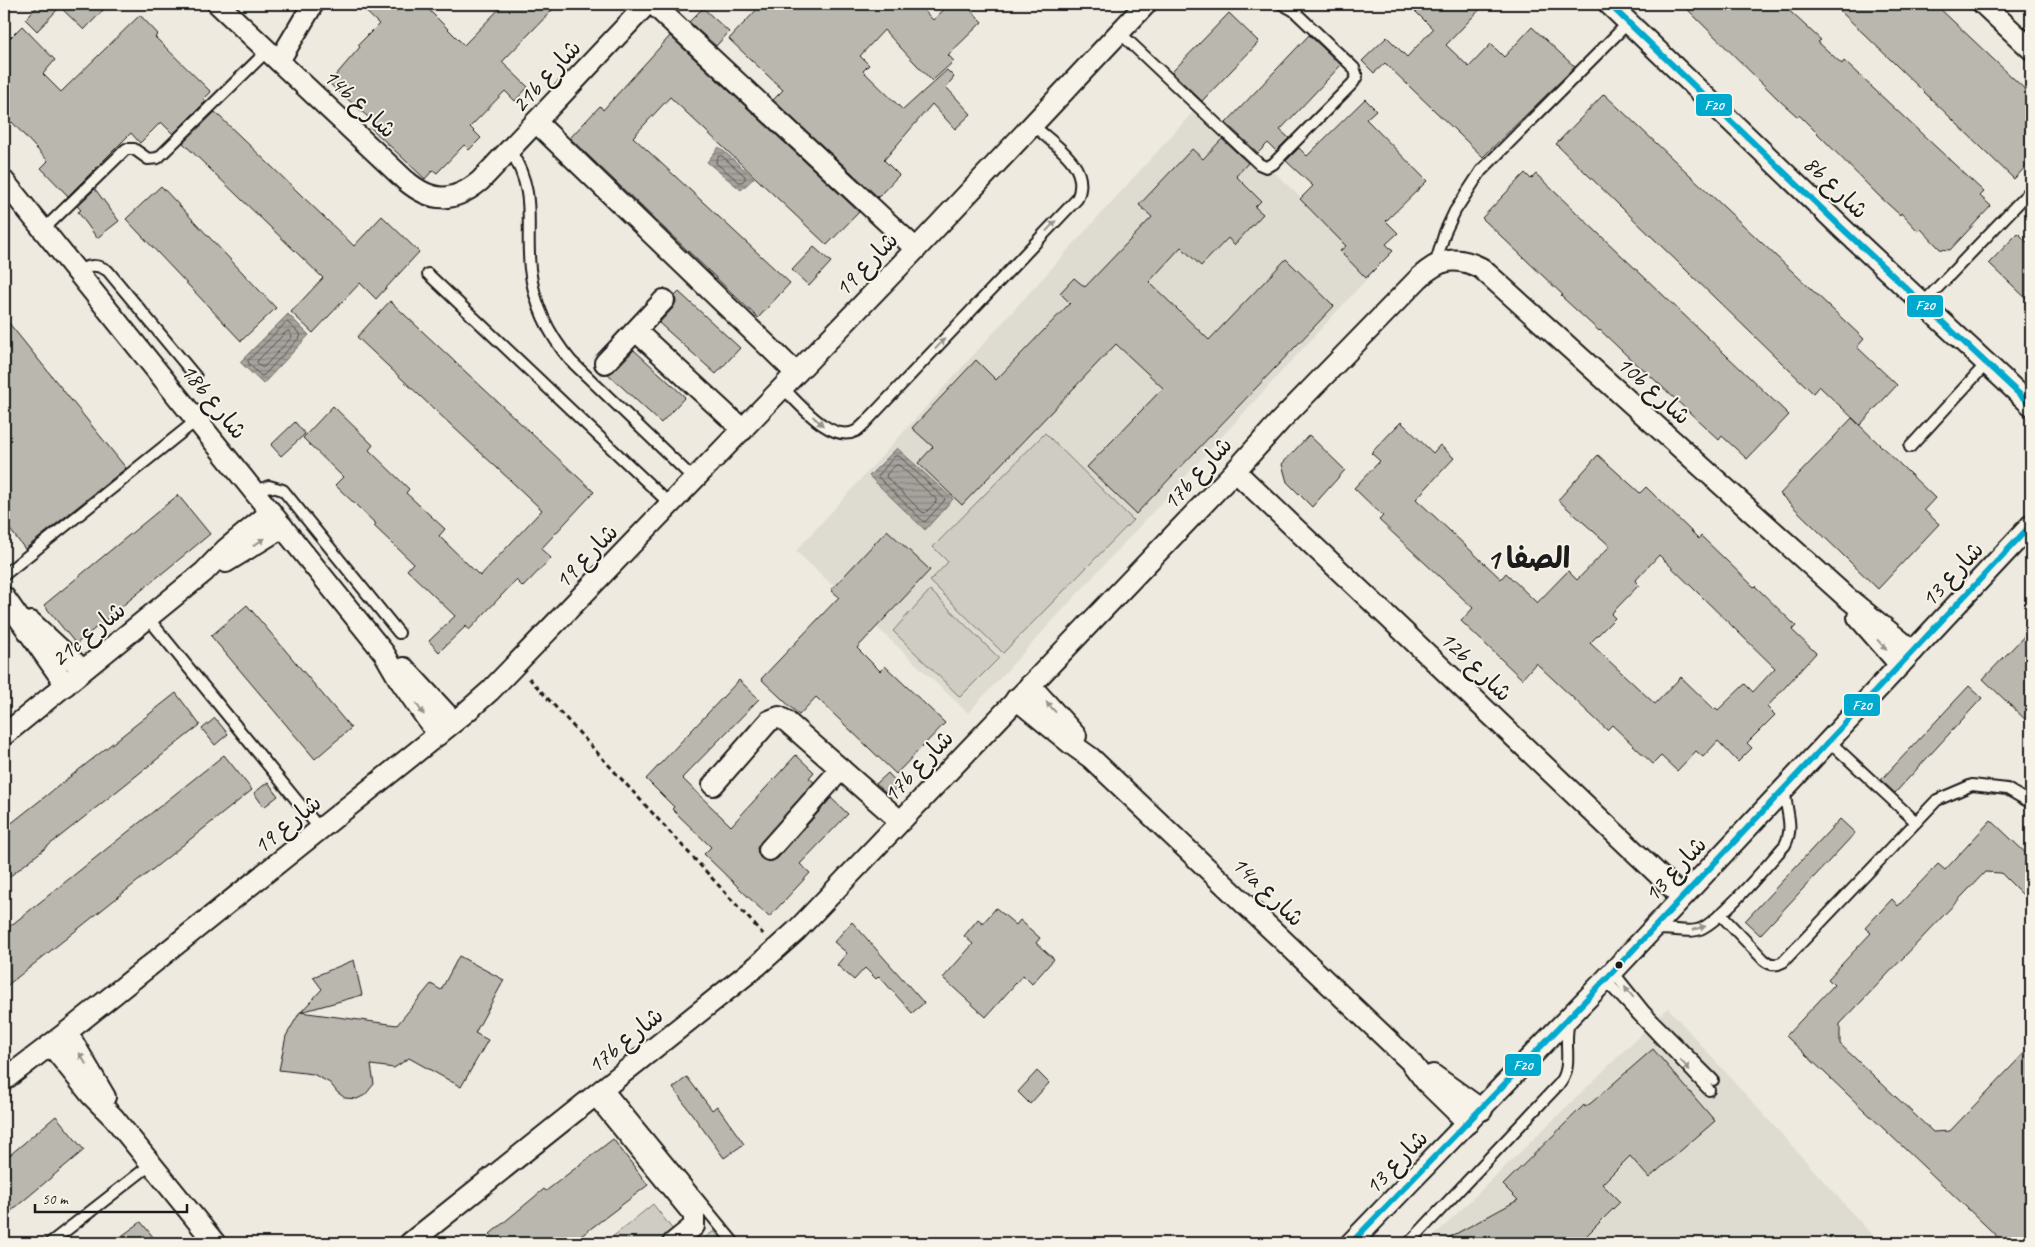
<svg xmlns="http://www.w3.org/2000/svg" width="2035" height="1247" viewBox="0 0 2035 1247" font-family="Caveat,'Playpen Sans Arabic',sans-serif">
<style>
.built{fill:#dedbd1}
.garden{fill:#cfccc3;stroke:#767470}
.water{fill:url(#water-rules);stroke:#6f6d69}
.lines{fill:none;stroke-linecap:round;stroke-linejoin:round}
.shore{stroke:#535250;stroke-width:1}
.building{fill:#bab7af;stroke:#1c1c1c;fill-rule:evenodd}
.lane-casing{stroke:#1c1c1c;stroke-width:14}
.street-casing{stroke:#1c1c1c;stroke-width:24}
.path{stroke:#1c1c1c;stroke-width:3;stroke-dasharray:5 4;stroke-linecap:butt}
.lane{stroke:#f7f3e8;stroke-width:10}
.street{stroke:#f7f3e8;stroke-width:20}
.bus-1-casing{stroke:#f7f3e8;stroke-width:10}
.bus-1{stroke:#00a9ce;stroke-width:6}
.oneway{fill:#94928c}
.bus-dot{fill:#1c1c1c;stroke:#f7f3e8;stroke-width:2}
.labels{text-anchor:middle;stroke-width:4;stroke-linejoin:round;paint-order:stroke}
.street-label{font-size:24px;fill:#1c1c1c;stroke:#f7f3e8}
.district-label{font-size:29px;font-weight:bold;fill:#1c1c1c;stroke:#f7f3e8}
.line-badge{stroke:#f7f3e8;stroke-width:2}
.badge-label{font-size:14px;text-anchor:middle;font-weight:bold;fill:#fff}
</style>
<defs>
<pattern id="water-rules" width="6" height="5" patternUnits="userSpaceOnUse" patternTransform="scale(1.25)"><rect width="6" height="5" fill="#a6a39d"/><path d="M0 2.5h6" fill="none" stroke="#86847f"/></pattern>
</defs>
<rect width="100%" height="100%" fill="#eeeae0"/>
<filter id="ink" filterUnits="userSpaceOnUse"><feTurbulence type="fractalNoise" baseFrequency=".02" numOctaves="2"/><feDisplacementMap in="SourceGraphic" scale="10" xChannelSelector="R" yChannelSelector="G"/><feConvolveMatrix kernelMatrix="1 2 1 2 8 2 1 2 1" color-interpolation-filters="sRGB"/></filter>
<g filter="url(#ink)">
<g class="built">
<path d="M 1202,102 L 1375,270 L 968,713 L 796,551 Z"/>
<path d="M 1668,1008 L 1879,1243 L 1427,1243 Z"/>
</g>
<g class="garden">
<path d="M 1045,433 L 1133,520 L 1003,653 L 930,581 L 948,562 L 933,547 Z"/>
<path d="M 930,590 L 999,658 L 960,697 L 893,631 Z"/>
<path d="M 653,1204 L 676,1234 L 665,1243 L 605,1243 Z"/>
<path d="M 714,1231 L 724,1243 L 698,1243 Z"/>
</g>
<g class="water">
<path d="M 719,147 L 754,178 L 741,190 L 707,162 Z"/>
<path d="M 288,314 L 309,335 L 263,384 L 240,362 Z"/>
<path d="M 897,448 L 953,499 L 925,530 L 869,476 Z"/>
</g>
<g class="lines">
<g class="shore">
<path d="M 719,156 L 722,156 L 745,176 L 745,179 L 742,182 L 739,182 L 716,163 Z"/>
<path d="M 287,322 L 300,334 L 301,336 L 264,375 L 261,376 L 249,364 L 248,361 Z"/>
<path d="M 289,331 L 292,337 L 264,367 L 261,367 L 257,363 L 258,360 L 286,332 Z"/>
<path d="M 895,456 L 899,456 L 945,499 L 944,501 L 925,522 L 923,521 L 878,477 Z"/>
<path d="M 896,465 L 899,465 L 936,499 L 936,502 L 925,513 L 922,512 L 886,477 L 887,474 Z"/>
</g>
</g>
<g class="building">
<path d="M 40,4 L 109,4 L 84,30 L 60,7 L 37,31 L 25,19 Z"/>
<path d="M 358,4 L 423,4 L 464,45 L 504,4 L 558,4 L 502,62 L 528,87 L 515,101 L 505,91 L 470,127 L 481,138 L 469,150 L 464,145 L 437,173 L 433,170 L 425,179 L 370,127 L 375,123 L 329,83 L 360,47 L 358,45 L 379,24 Z"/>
<path d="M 762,4 L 918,4 L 933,20 L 950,4 L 965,4 L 982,22 L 948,55 L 954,61 L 932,81 L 884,30 L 860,56 L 869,65 L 863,71 L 903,110 L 947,70 L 954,77 L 946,87 L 971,114 L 955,129 L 932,104 L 884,160 L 899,175 L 878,197 L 773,100 L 783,90 L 729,39 Z"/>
<path d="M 1408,4 L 1485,4 L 1446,45 L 1469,67 L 1491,44 L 1504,57 L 1532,27 L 1575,67 L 1483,157 L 1385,63 L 1374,73 L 1362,61 L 1387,37 L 1407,57 L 1433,29 Z"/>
<path d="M 1682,4 L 1782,4 L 1821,40 L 1818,42 L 1842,64 L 1844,61 L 1984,192 L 1980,196 L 1991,206 L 1950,250 L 1940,249 L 1921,229 L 1918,231 L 1901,213 L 1900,215 L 1878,195 L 1820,136 L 1799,115 L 1798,117 L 1780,101 Z"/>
<path d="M 1833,4 L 1935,4 L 2031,95 L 2031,161 L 2014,179 Z"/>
<path d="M 703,8 L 729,32 L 716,46 L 689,22 Z"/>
<path d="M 1229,13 L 1259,42 L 1202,101 L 1172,72 Z"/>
<path d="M 140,15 L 158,34 L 155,37 L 211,92 L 203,100 L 205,102 L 173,134 L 161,122 L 140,143 L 131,133 L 68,196 L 41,168 L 48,161 L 12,122 L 4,130 L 4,44 L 22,26 L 55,60 L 43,74 L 61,92 Z"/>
<path d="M 1309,35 L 1341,65 L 1280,130 L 1289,138 L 1276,151 L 1268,143 L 1258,153 L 1226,123 Z"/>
<path d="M 670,36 L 859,212 L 827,245 L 670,97 L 633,137 L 790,283 L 758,318 L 570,138 L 600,106 L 603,110 Z"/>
<path d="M 1604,94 L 1864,339 L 1857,347 L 1897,385 L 1860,425 L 1819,386 L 1813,393 L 1556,144 Z"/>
<path d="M 1365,99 L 1376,110 L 1366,119 L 1427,181 L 1386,221 L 1398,233 L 1386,244 L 1393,251 L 1366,278 L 1340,251 L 1346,246 L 1300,199 L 1313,186 L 1286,161 L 1299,148 L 1307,156 Z"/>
<path d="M 215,112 L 354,246 L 382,216 L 419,252 L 376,299 L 360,283 L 313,333 L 291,312 L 323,278 L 183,143 Z"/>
<path d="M 1222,139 L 1248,163 L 1236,176 L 1261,201 L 1255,207 L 1263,214 L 1234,245 L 1228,238 L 1201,266 L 1181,247 L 1149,282 L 1209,340 L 1286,259 L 1334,306 L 1136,514 L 1087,467 L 1163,388 L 1116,344 L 962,505 L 918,463 L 933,447 L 912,428 L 976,360 L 996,380 L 1070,303 L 1060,293 L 1074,278 L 1085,287 L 1152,217 L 1139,205 L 1192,149 L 1203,159 Z"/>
<path d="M 1525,173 L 1531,179 L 1536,174 L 1789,415 L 1747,459 L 1722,436 L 1719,440 L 1641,367 L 1640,368 L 1600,330 L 1599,331 L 1561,296 L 1563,295 L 1482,218 Z"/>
<path d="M 161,186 L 276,308 L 241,341 L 126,219 Z"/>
<path d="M 95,189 L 119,221 L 97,238 L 78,212 L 81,210 L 77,206 Z"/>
<path d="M 2018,233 L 2031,246 L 2031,303 L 1989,263 Z"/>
<path d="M 814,247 L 831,262 L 809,286 L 792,270 Z"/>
<path d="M 679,292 L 740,348 L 716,374 L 659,323 L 673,308 L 676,302 L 675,296 Z"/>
<path d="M 390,301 L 594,492 L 541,549 L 551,558 L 523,587 L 516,580 L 469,630 L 466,626 L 439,652 L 429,641 L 455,616 L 407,570 L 413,563 L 374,526 L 376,524 L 335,485 L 343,477 L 303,438 L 333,406 L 373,445 L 369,450 L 409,489 L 406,493 L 445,529 L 439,536 L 480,576 L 542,510 L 357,337 Z"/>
<path d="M 4,317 L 126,468 L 25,549 L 4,522 Z"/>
<path d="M 634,350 L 685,397 L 661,423 L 608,374 L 614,371 Z"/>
<path d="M 1852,418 L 1935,498 L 1924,510 L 1939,524 L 1878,589 L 1780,494 Z"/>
<path d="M 295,422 L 305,434 L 281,456 L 271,445 Z"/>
<path d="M 1401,422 L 1433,453 L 1440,445 L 1454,458 L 1416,499 L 1501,579 L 1506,573 L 1537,603 L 1568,571 L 1577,580 L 1610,546 L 1558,500 L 1598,455 L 1640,493 L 1646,487 L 1699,539 L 1701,536 L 1754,587 L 1755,586 L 1796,626 L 1792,630 L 1816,653 L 1767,707 L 1775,715 L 1747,743 L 1752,748 L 1738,762 L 1718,741 L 1703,757 L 1696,751 L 1677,771 L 1661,756 L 1653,764 L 1612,725 L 1607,730 L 1536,663 L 1522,679 L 1461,621 L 1473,608 L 1379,520 L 1383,516 L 1354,488 L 1380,461 L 1371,453 ZM 1659,555 L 1775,668 L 1753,692 L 1745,684 L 1718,710 L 1716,708 L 1714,709 L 1681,677 L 1655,704 L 1590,643 L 1615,618 L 1611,614 L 1639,585 L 1635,581 Z"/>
<path d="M 1309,435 L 1345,470 L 1312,507 L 1287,482 L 1282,464 Z"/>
<path d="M 178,495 L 210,534 L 76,644 L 44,605 Z"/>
<path d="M 887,530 L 930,570 L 857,648 L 880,671 L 885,666 L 945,723 L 896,774 L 816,697 L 799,715 L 761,679 L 839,597 L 831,590 Z"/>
<path d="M 247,605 L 351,728 L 315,759 L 211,636 Z"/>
<path d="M 2031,629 L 2031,725 L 1983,679 Z"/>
<path d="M 739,680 L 759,699 L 682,778 L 731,826 L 796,755 L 814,772 L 809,778 L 814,782 L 760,843 L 757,848 L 758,854 L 766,861 L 772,861 L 778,858 L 831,798 L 848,814 L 800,864 L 810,873 L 769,917 L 704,854 L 711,847 L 672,809 L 674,807 L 646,779 Z"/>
<path d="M 1969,686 L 1982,698 L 1895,793 L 1881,780 Z"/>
<path d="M 176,693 L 200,725 L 4,881 L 4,829 Z"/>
<path d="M 215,718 L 228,734 L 215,745 L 202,729 Z"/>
<path d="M 224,755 L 252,790 L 4,988 L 4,931 Z"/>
<path d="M 888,773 L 899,785 L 889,795 L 876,784 Z"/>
<path d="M 268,782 L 278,796 L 264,807 L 254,793 Z"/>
<path d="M 1840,819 L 1855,833 L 1760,935 L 1745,921 Z"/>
<path d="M 1991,820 L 2031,858 L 2031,903 L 2001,873 L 1985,872 L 1840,1024 L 1840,1044 L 1933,1132 L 1950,1131 L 2031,1046 L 2031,1229 L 2017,1243 L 2004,1243 L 1786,1036 L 1834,985 L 1828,979 L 1871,933 L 1865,928 L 1892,899 L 1898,906 L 1938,864 L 1945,870 Z"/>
<path d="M 996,908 L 1016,925 L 1020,920 L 1040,938 L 1036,943 L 1054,959 L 1032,984 L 1023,975 L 986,1017 L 943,978 L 973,944 L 964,936 L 978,919 L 983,923 Z"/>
<path d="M 852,922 L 924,1003 L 912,1013 L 879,976 L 876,979 L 865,968 L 854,980 L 837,965 L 847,953 L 834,942 Z"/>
<path d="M 459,956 L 504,980 L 475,1033 L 488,1040 L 461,1087 L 409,1058 L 394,1068 L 371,1065 L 374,1084 L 365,1095 L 357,1099 L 345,1098 L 337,1092 L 330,1083 L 313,1074 L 279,1070 L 286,1036 L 300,1012 L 397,1025 L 431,984 L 441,990 Z"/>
<path d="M 354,960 L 362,995 L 301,1012 L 322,989 L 313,977 Z"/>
<path d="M 1653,1049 L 1715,1121 L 1649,1178 L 1630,1156 L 1602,1184 L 1620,1202 L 1579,1243 L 1439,1243 L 1518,1200 L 1503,1185 L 1584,1105 L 1585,1107 L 1591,1103 Z"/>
<path d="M 1037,1071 L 1049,1083 L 1030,1104 L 1018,1092 Z"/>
<path d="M 687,1077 L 712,1110 L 717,1106 L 744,1144 L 724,1158 L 673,1088 Z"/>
<path d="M 56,1116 L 84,1150 L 4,1217 L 4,1160 Z"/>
<path d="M 613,1139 L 648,1185 L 581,1236 L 587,1243 L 498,1243 L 490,1234 L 544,1189 L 546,1191 Z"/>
<path d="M 141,1222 L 158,1243 L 112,1243 Z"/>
</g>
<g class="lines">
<g class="lane-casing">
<g id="lane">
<path d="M 1120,33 L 1259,164 L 1266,167 L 1273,164 L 1353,83 L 1357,76 L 1354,68 L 1293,10 L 1282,4"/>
<path d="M 510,150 C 538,194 525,222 530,269 C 534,304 548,334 571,361 L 695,480"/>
<path d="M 43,230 L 126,149 L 134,149 L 148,159 L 158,158 L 268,50"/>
<path d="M 1435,265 L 1445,232 L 1455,211 L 1481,171 L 1628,23"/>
<path d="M 77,272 C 88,264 97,264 108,271 L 196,377"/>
<path d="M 428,274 L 671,505"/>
<path d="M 1923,303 L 2031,190"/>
<path d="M 783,388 C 799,403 831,444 856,431 C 859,429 862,426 865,423 L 1077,199 C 1092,166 1054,145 1033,125"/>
<path d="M 1910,447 L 1987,363"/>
<path d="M 254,492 L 269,486 L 283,490 L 399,633"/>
<path d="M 4,575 L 197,420"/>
<path d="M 148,618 L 320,829"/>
<path d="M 1829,741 L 1916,822"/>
<path d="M 1720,914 L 1764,960 C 1770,965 1776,966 1783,962 L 1937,800 L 1972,785 L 2007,789 L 2031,803"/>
<path d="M 1655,930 C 1669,927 1683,933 1697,930 C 1717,926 1769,863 1785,845 C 1795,826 1785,810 1785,790"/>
<path d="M 1613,972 L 1645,1012 L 1713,1080"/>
<path d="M 1605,980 L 1709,1090"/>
<path d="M 606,1087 L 734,1243"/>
<path d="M 50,1243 L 150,1165"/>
<path d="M 1409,1243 L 1561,1082 C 1573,1065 1563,1043 1569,1022"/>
</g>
</g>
<g class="street-casing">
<g id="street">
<path d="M 218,4 L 405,180 C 432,203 453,203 480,181 L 647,4"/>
<path d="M 653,4 L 916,249"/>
<path d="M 1609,4 L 1843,229 L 2031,405"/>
<path d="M 1983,4 L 2031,49"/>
<path d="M 279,61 L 313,4"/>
<path d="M 536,122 L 796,373"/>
<path d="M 4,181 L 384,653 L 399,679 L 438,735"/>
<path d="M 636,331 L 743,430"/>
<path d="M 605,363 L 664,300"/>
<path d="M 1235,471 L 1682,897"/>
<path d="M 226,562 L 283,527"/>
<path d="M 4,597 L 66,685"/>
<path d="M 1858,617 L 1900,665"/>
<path d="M 31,622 L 83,670"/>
<path d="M 404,668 L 454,722"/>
<path d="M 1030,685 L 1076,736"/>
<path d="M 1016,699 L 1070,743 L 1091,758 L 1410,1061 L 1426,1082 L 1468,1123"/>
<path d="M 4,735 L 204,572 L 226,549 L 271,512"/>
<path d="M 713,785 L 769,721 L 779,717 L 786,721 L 900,821"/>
<path d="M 769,850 L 841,769"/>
<path d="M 67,1032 L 105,1097"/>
<path d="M 51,1045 L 91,1095 L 114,1118 L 215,1243"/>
<path d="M 1433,1075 L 1482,1110"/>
<path d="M 4,1080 L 67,1032 L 465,713 L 490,691 L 916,249 L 1146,4"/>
<path d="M 596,1095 L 694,1215 L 694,1226 L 673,1243"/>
<path d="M 410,1243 L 757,966 L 796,931 L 1235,471 L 1280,421 L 1419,278 C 1439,259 1456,255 1481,268 L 1845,596 L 1913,651"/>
<path d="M 1351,1243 L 1605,980 L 2031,525"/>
</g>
</g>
<path class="path" d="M 529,678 L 764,935"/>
<use href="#lane" class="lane"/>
<use href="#street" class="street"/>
<g class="bus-1-casing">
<g id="bus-1">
<path d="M 1609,4 L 1843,229 L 2031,405"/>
<path d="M 1351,1243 L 1605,980 L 2031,525"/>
</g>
</g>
<use href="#bus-1" class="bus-1"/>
</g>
<defs><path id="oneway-solid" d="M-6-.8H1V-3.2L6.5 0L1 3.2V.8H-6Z" transform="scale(1.25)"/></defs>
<g class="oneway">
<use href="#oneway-solid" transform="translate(1051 226) rotate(-47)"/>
<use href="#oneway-solid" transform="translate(940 344) rotate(-47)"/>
<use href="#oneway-solid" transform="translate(818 421) rotate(42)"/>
<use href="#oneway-solid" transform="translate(259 542) rotate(-32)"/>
<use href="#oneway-solid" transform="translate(1882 645) rotate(48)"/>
<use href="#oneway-solid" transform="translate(1051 707) rotate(-132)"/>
<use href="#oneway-solid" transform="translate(420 709) rotate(55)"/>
<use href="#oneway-solid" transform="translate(1699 928) rotate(-15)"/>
<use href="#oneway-solid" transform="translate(1629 992) rotate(-129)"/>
<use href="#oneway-solid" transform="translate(83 1059) rotate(-121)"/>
<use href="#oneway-solid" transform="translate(1685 1065) rotate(47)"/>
</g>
</g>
<circle class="bus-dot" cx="1619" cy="965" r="4.5"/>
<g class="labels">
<g class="street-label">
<text transform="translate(546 76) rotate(-47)" y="8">21b شارع</text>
<text transform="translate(360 103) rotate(43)" y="8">14b شارع</text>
<text transform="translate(1836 187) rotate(44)" y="8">8b شارع</text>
<text transform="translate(866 264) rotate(-46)" y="8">شارع 19</text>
<text transform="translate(1654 390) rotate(42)" y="8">10b شارع</text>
<text transform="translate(214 401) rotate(51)" y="8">18b شارع</text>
<text transform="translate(1197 473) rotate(-47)" y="8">17b شارع</text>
<text transform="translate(586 556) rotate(-46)" y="8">شارع 19</text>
<text transform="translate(1952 574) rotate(-47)" y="8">شارع 13</text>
<text transform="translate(88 634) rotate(-39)" y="8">21c شارع</text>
<text transform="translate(1476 666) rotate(44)" y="8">12b شارع</text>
<text transform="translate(918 766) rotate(-46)" y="8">17b شارع</text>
<text transform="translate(287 824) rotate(-39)" y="8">شارع 19</text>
<text transform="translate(1675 869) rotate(-47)" y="8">شارع 13</text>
<text transform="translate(1268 891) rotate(44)" y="8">14a شارع</text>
<text transform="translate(625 1040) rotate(-39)" y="8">17b شارع</text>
<text transform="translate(1396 1162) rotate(-46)" y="8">شارع 13</text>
</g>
<g class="district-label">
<text x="1528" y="568">الصفا 1</text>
</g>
</g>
<g class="line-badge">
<rect x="1695" y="93" width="38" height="24" rx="5" fill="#00a9ce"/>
<rect x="1906" y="294" width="38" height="24" rx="5" fill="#00a9ce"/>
<rect x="1843" y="693" width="38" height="24" rx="5" fill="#00a9ce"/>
<rect x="1504" y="1053" width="38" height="24" rx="5" fill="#00a9ce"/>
</g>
<g class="badge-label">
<text x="1714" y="110">F20</text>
<text x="1925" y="310">F20</text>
<text x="1862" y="710">F20</text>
<text x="1523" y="1070">F20</text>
</g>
<rect width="2035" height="1247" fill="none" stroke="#f7f3e8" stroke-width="20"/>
<rect x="10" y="10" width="2015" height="1227" fill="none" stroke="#1c1c1c" stroke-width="2" filter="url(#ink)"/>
<path d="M35 1204v8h152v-8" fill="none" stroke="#1c1c1c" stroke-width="2.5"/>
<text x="42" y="1204" font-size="15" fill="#1c1c1c" stroke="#f7f3e8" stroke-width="4" paint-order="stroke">50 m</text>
</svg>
